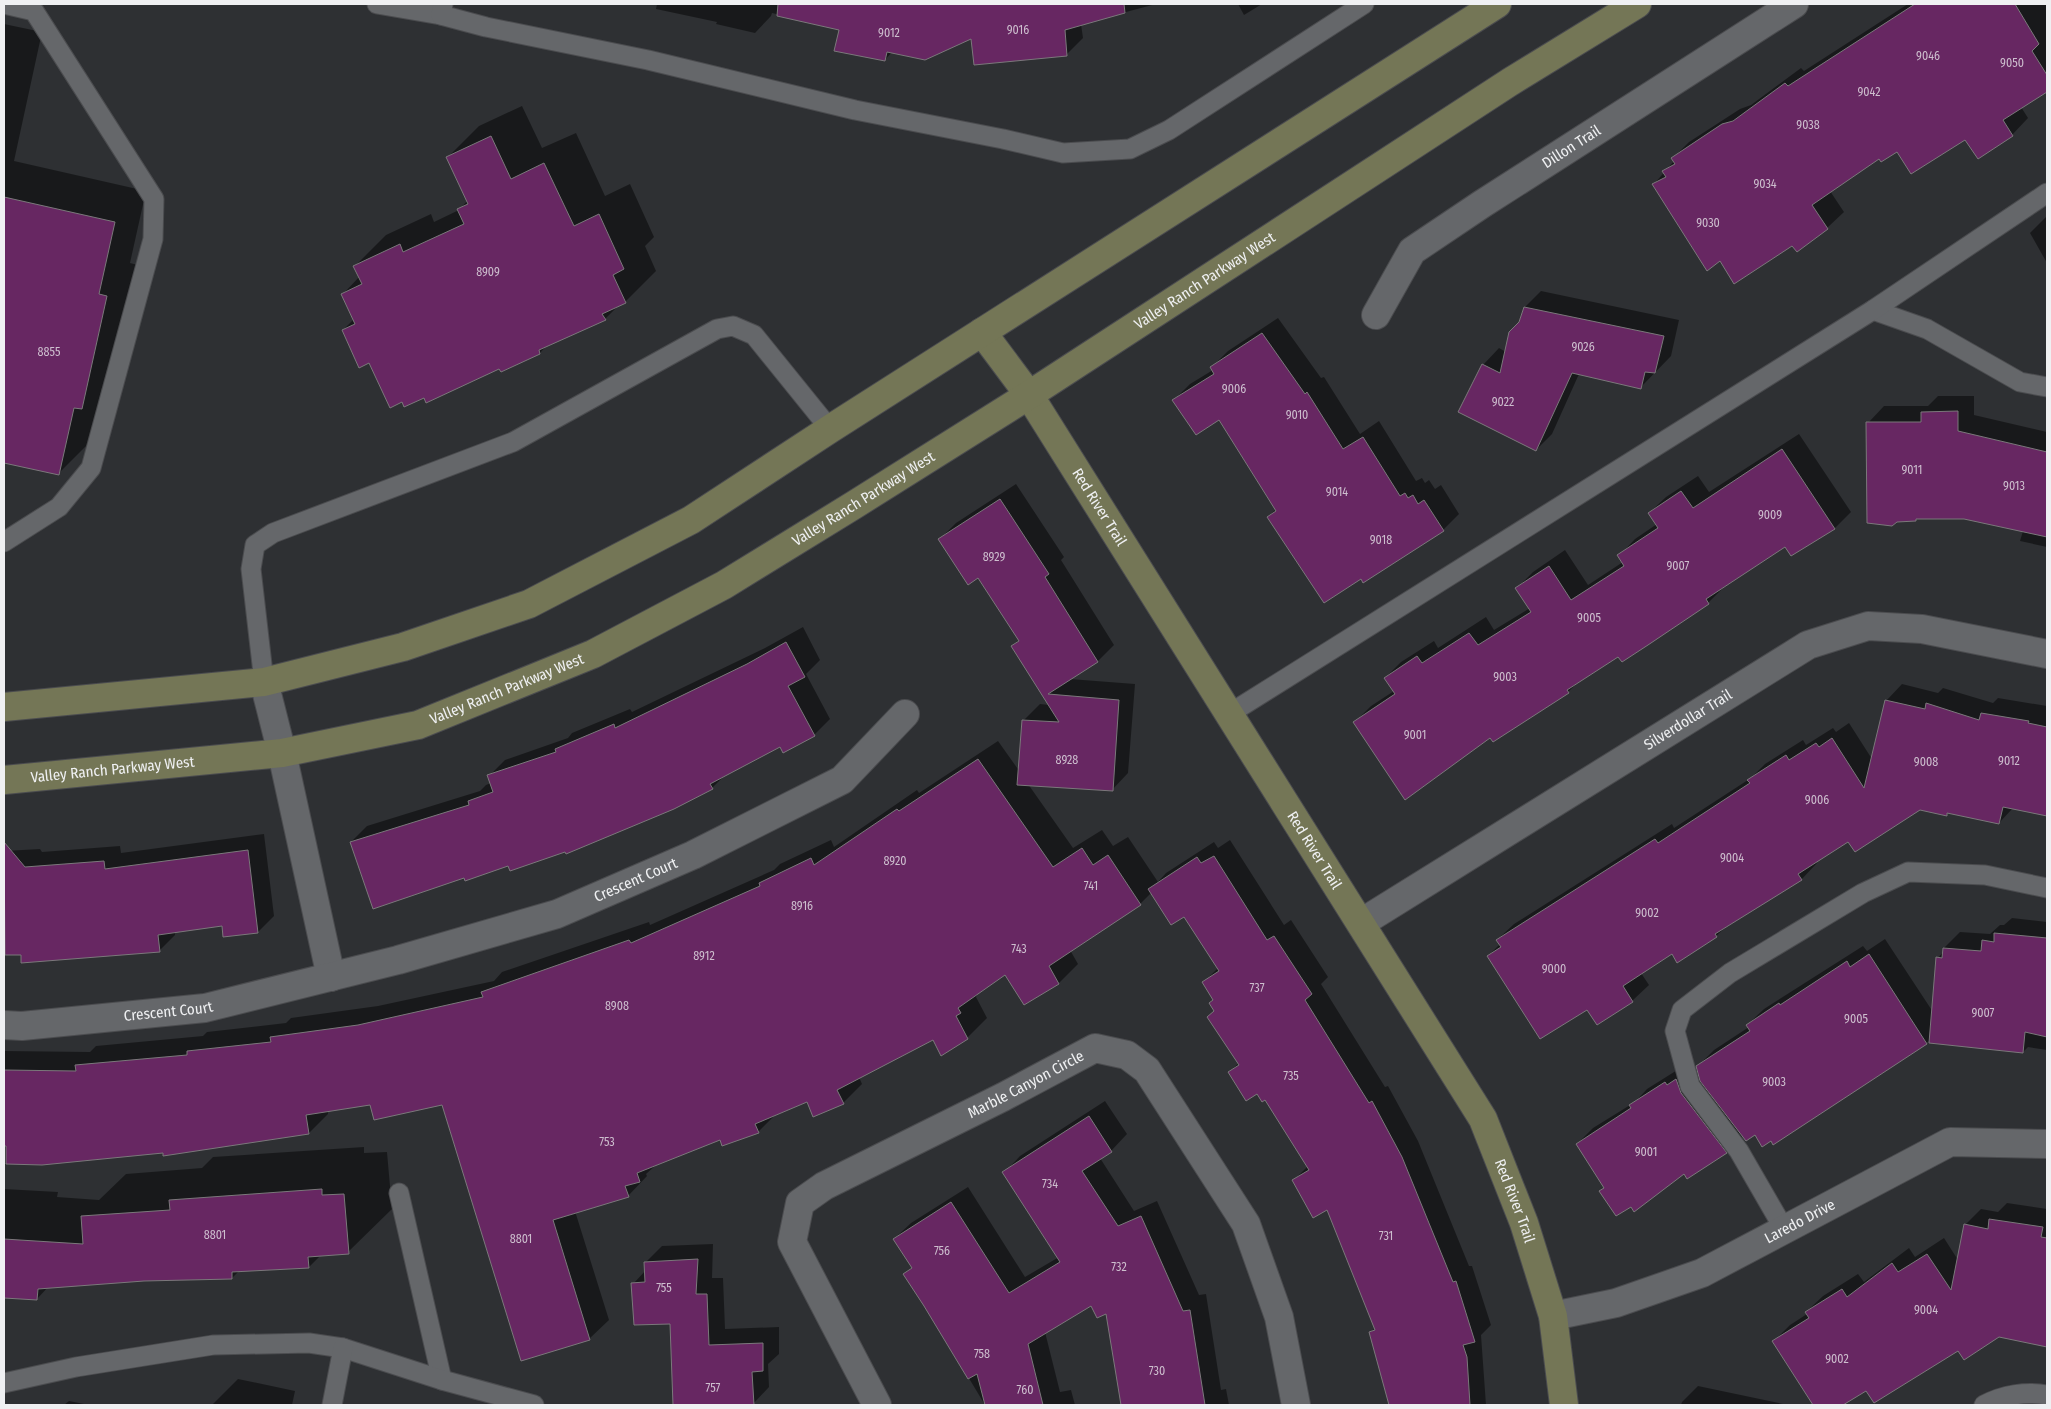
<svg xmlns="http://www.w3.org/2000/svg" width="2051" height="1409" viewBox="0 0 2051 1409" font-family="'Fira Sans Condensed',sans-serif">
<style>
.shadow{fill:#0007}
.building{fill:#672762;stroke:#7b787b}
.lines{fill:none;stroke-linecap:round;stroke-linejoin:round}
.lane-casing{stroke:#4b4c4f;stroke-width:21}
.street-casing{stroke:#4b4c4f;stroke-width:30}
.secondary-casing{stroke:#4b4c4f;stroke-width:30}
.lane{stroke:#65676a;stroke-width:19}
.street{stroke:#65676a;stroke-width:28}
.secondary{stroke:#747656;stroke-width:28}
.labels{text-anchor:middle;stroke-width:4;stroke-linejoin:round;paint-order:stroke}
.number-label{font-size:12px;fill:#cdbece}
.street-label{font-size:15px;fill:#eff0f2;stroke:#17181a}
</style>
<rect width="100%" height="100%" fill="#2e3033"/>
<g class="shadow">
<path d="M 657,4 L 1156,4 L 1081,24 L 1083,38 L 1067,54 L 972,37 L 892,52 L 885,60 L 840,29 L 772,13 L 771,16 L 755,33 L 716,24 L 717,22 L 656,9 Z"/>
<path d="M 1238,4 L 1262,4 L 1244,15 Z"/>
<path d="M 1908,4 L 2047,4 L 2047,90 L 2021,107 L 2028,118 L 2012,135 L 1966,138 L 1897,150 L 1879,157 L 1830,191 L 1844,212 L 1827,228 L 1793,244 L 1654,184 L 1674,161 L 1673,158 L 1689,142 L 1740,109 L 1751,105 L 1801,68 L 1804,71 Z"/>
<path d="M 4,24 L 42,32 L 14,161 L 146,191 L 130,263 L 138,265 L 113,377 L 102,388 L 89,443 L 58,474 L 4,462 Z"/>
<path d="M 522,106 L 542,148 L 576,133 L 605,196 L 630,184 L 654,237 L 645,246 L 656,271 L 625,302 L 619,305 L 605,319 L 547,345 L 540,353 L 425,396 L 370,361 L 343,330 L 354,319 L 343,294 L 360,276 L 355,266 L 386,235 L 431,214 L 434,222 L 459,210 L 468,200 L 448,157 L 479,126 Z"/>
<path d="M 2047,216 L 2047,263 L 2030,233 Z"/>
<path d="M 1541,291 L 1679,320 L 1671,356 L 1641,387 L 1579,374 L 1552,434 L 1536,450 L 1483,365 L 1499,348 L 1506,352 L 1525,307 Z"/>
<path d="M 1278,318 L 1321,378 L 1324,377 L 1360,434 L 1379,421 L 1416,481 L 1422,478 L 1425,483 L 1429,480 L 1435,489 L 1441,485 L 1459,514 L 1443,530 L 1361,578 L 1268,517 L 1276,509 L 1219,419 L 1174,400 L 1190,384 L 1213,370 L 1212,367 L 1228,351 Z"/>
<path d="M 1938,396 L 1974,396 L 1974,415 L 2047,432 L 2047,547 L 2020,541 L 2023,531 L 1964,517 L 1918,517 L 1916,520 L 1868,423 L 1884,406 L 1928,406 Z"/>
<path d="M 1799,434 L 1851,512 L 1835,528 L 1791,554 L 1785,545 L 1724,587 L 1708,603 L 1619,656 L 1578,682 L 1568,692 L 1491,736 L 1355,722 L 1371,706 L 1394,691 L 1385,678 L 1401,662 L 1434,641 L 1438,648 L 1486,617 L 1494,630 L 1530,608 L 1517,588 L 1533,572 L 1565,550 L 1588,585 L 1623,562 L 1619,556 L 1635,539 L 1657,524 L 1649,513 L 1666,497 L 1698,476 L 1709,492 Z"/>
<path d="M 1016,484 L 1064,557 L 1061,560 L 1114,645 L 1098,661 L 1070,679 L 1135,684 L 1128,773 L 1112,790 L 1028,784 L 1073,848 L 1102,830 L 1113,846 L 1128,837 L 1158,882 L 1166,873 L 1214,842 L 1218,848 L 1230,840 L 1284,925 L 1291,920 L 1328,977 L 1321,984 L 1385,1087 L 1388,1086 L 1418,1141 L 1469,1266 L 1472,1266 L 1491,1325 L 1481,1335 L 1486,1405 L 1388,1405 L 1388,1397 L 1371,1332 L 1376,1327 L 1327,1209 L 1294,1180 L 1308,1166 L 1265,1098 L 1229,1072 L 1239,1063 L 1210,1003 L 1214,999 L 1204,982 L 1218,968 L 1185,915 L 1152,892 L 1140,904 L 1070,950 L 1078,964 L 1059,983 L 1006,974 L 979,992 L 976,997 L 987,1018 L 967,1038 L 933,1038 L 859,1077 L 862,1084 L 843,1103 L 808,1101 L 775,1115 L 758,1132 L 721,1138 L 656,1165 L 646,1174 L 647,1176 L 628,1196 L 575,1211 L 609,1320 L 589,1339 L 443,1103 L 371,1104 L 328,1110 L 328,1114 L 309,1133 L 164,1152 L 42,1163 L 4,1163 L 4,1051 L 90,1052 L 96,1046 L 203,1036 L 207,1032 L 286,1023 L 291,1018 L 378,1006 L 494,981 L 502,972 L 649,922 L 650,925 L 774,870 L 780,864 L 831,840 L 834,847 L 917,790 L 919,793 L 998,741 L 1020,772 L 1023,721 L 1040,704 L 1049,705 L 1012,646 L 1020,639 L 979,577 L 940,539 L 956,523 Z"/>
<path d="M 803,627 L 820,660 L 806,674 L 830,719 L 814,735 L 781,746 L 725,775 L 712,788 L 566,850 L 465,876 L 351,842 L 367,826 L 480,791 L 486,785 L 491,783 L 489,776 L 505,760 L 568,738 L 572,733 L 630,709 L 632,712 L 765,648 Z"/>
<path d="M 1902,684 L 1938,693 L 1943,688 L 1993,703 L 1998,698 L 2047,706 L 2047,815 L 2013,808 L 1999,823 L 1949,812 L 1946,815 L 1919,809 L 1849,840 L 1816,861 L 1817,863 L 1801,880 L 1727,926 L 1716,936 L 1672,952 L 1641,973 L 1649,985 L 1632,1001 L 1588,1008 L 1488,956 L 1500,944 L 1497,940 L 1514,924 L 1672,824 L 1674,828 L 1751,778 L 1765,764 L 1803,740 L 1806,745 L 1833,728 L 1836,732 L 1849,723 L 1872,759 L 1886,701 Z"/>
<path d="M 264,834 L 274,916 L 258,932 L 223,924 L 175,931 L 175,935 L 159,951 L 4,954 L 4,851 L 40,849 L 42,852 L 120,846 L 121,853 Z"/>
<path d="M 2012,918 L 2047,922 L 2047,1050 L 2028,1047 L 2023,1052 L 1929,1041 L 1771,1139 L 1755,1134 L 1743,1135 L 1726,1152 L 1685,1172 L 1631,1205 L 1605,1188 L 1577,1144 L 1593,1128 L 1635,1102 L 1647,1089 L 1682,1067 L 1697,1076 L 1702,1083 L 1698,1066 L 1714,1050 L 1749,1027 L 1747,1025 L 1764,1009 L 1863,946 L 1867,951 L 1885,939 L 1933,1012 L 1938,958 L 1944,951 L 1944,948 L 1960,932 L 1990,934 L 2000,925 L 2004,925 Z"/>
<path d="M 1105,1101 L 1127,1134 L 1111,1151 L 1100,1158 L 1134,1211 L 1157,1201 L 1199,1295 L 1206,1294 L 1221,1390 L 1226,1389 L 1229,1405 L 1122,1405 L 1107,1312 L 1092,1304 L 1045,1332 L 1060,1392 L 1071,1390 L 1075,1405 L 985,1405 L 925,1305 L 904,1274 L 912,1267 L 894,1239 L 911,1223 L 968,1187 L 1025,1277 L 1059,1257 L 1004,1173 L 1020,1156 Z"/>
<path d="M 364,1147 L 364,1153 L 387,1152 L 392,1209 L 348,1252 L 321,1255 L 309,1267 L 239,1271 L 232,1278 L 143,1279 L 49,1286 L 37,1299 L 4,1297 L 4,1189 L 58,1192 L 57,1197 L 99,1200 L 126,1174 L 202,1168 L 213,1157 Z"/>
<path d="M 2007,1203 L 2047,1209 L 2047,1345 L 1998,1336 L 1958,1349 L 1866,1389 L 1841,1405 L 1815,1405 L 1774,1341 L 1790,1325 L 1807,1314 L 1806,1312 L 1823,1296 L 1858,1274 L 1864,1282 L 1909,1248 L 1915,1257 L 1944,1238 L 1958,1260 L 1965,1225 L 1981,1209 L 1998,1212 Z"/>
<path d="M 713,1244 L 712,1278 L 723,1278 L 725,1329 L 779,1327 L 779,1354 L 768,1364 L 769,1387 L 753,1404 L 674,1405 L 671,1323 L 633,1284 L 646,1270 L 645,1263 L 662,1246 Z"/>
<path d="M 238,1379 L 295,1391 L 292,1405 L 212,1405 Z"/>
<path d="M 1698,1386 L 1788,1405 L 1681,1405 L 1682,1402 Z"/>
<path d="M 69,1401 L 89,1405 L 64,1405 Z"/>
</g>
<g class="building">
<path d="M 778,4 L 1124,4 L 1125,13 L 1065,30 L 1067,56 L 974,65 L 971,39 L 925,60 L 887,52 L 885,61 L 834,51 L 839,30 L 777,16 Z"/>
<path d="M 1915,4 L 2015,4 L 2039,44 L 2032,51 L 2047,75 L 2047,92 L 2003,120 L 2013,136 L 1978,159 L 1965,140 L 1911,174 L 1897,152 L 1881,162 L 1879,159 L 1812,205 L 1828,229 L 1797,252 L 1792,246 L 1734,284 L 1720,261 L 1707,271 L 1652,184 L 1666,177 L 1662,171 L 1675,164 L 1671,158 L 1722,124 L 1733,121 L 1785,83 L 1788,86 Z"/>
<path d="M 491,136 L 511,179 L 544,163 L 574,226 L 599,214 L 624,269 L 613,275 L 626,303 L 602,314 L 606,320 L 539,350 L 540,354 L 501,372 L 499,369 L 426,403 L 424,398 L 404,407 L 402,402 L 390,408 L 369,363 L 359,368 L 342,330 L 355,324 L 341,294 L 362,284 L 353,266 L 400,244 L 403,252 L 464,224 L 457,209 L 468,204 L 446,157 Z"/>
<path d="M 4,197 L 115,222 L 99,294 L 107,296 L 82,409 L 74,408 L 59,475 L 4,463 Z"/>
<path d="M 1524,307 L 1664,336 L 1655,373 L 1645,372 L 1641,389 L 1572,373 L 1536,451 L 1458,412 L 1482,364 L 1500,373 L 1509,332 L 1519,322 Z"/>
<path d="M 1262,333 L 1305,394 L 1307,392 L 1343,449 L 1363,437 L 1400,496 L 1405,493 L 1408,498 L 1413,495 L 1418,504 L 1424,500 L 1444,531 L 1363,583 L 1361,579 L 1324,603 L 1267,517 L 1276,511 L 1219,420 L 1196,435 L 1172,400 L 1214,374 L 1210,367 Z"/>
<path d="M 1958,411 L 1958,431 L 2047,452 L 2047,537 L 1964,519 L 1916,519 L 1916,521 L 1897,522 L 1892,526 L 1867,523 L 1866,422 L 1921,422 L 1921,412 Z"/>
<path d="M 1782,449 L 1835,529 L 1791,556 L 1785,547 L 1706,599 L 1709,604 L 1648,645 L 1622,662 L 1618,657 L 1567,690 L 1569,693 L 1493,742 L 1490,738 L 1405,800 L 1353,722 L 1395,694 L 1384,678 L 1417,656 L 1422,663 L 1469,633 L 1478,645 L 1531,612 L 1515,588 L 1549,566 L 1571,600 L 1624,566 L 1617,555 L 1658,528 L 1648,513 L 1681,491 L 1693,508 Z"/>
<path d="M 1000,499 L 1049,574 L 1045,577 L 1098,662 L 1048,694 L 1119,700 L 1113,791 L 1017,785 L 1022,720 L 1059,722 L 1011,646 L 1019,641 L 978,578 L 968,585 L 938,539 Z"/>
<path d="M 786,642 L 805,677 L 788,686 L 815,736 L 783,753 L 780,747 L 710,784 L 713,789 L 674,809 L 566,854 L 565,852 L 510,871 L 508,866 L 465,881 L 464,878 L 373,909 L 350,842 L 469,805 L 468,801 L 493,792 L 487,775 L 556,752 L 555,749 L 614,724 L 615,728 L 747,664 Z"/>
<path d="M 1885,700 L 1925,709 L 1926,703 L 1979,720 L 1981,713 L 2029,721 L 2028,723 L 2047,727 L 2047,816 L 2003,807 L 1999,824 L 1947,813 L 1947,816 L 1920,810 L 1855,852 L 1848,842 L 1798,874 L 1802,880 L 1715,934 L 1717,937 L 1677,963 L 1672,954 L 1623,986 L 1633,1002 L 1597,1025 L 1587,1010 L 1540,1039 L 1487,956 L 1501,947 L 1496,940 L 1655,839 L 1658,843 L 1750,783 L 1747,780 L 1786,755 L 1789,760 L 1816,743 L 1819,747 L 1832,738 L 1864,788 Z"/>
<path d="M 978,759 L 1053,867 L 1082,848 L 1093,865 L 1108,855 L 1141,905 L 1049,966 L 1059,984 L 1024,1005 L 1005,975 L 958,1008 L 961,1013 L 956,1016 L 968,1039 L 941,1056 L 933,1040 L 837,1090 L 844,1104 L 813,1117 L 807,1102 L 755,1124 L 759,1133 L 722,1146 L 720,1140 L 637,1173 L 640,1182 L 625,1186 L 629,1197 L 553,1220 L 590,1340 L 521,1361 L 442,1105 L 374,1120 L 370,1105 L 306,1115 L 309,1134 L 163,1156 L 163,1153 L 42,1165 L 6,1164 L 6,1146 L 4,1146 L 4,1070 L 76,1071 L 75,1065 L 187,1055 L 187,1051 L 271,1042 L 270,1037 L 358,1025 L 483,997 L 481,992 L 629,940 L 631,943 L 760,886 L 759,883 L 811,858 L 814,865 L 897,809 L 899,811 Z"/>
<path d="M 4,842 L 25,867 L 104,861 L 105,869 L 248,850 L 258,933 L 223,937 L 222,926 L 158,935 L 160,952 L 21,963 L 21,955 L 5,955 Z"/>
<path d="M 1214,856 L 1267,940 L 1274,936 L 1312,994 L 1305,1000 L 1369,1103 L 1372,1101 L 1402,1157 L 1453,1282 L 1456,1281 L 1475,1342 L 1463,1345 L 1467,1357 L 1470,1405 L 1389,1405 L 1369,1332 L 1375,1330 L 1327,1210 L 1313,1218 L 1292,1180 L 1309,1170 L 1265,1100 L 1262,1102 L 1257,1094 L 1246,1101 L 1228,1072 L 1239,1065 L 1207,1017 L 1214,1011 L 1209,1003 L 1213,1000 L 1202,982 L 1219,971 L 1184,917 L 1171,925 L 1148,889 L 1197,857 L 1201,863 Z"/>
<path d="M 1994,933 L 2047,938 L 2047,1037 L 2025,1032 L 2023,1053 L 1929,1043 L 1936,957 L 1942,958 L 1943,948 L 1981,951 L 1982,940 L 1994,942 Z"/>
<path d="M 1869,954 L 1927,1044 L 1773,1145 L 1771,1141 L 1762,1147 L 1755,1135 L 1746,1141 L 1700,1081 L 1696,1066 L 1750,1031 L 1746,1025 L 1779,1003 L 1780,1005 L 1847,961 L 1850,967 Z"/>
<path d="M 1676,1079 L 1681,1093 L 1727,1153 L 1687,1179 L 1684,1174 L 1634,1212 L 1631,1207 L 1616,1216 L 1599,1191 L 1604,1188 L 1576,1144 L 1631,1108 L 1629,1105 L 1665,1082 L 1667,1085 Z"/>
<path d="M 1089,1116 L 1112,1152 L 1082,1171 L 1118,1226 L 1141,1216 L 1183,1311 L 1190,1310 L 1205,1405 L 1121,1405 L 1106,1314 L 1097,1318 L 1091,1306 L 1028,1344 L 1043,1405 L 985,1405 L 977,1374 L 968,1379 L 924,1306 L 903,1274 L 912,1268 L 893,1239 L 951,1202 L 1009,1293 L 1060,1262 L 1002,1172 Z"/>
<path d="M 322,1189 L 322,1195 L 344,1194 L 349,1254 L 308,1257 L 309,1268 L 232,1272 L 232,1279 L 144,1281 L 38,1289 L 37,1300 L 4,1298 L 4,1239 L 83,1244 L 81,1216 L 170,1210 L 169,1200 Z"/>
<path d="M 1989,1219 L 2043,1227 L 2041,1237 L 2047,1238 L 2047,1347 L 1999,1337 L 1964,1360 L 1958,1351 L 1874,1403 L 1866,1391 L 1843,1405 L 1813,1405 L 1772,1341 L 1809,1318 L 1805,1312 L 1842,1289 L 1847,1297 L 1892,1263 L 1898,1272 L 1927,1254 L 1951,1290 L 1964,1224 L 1988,1229 Z"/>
<path d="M 698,1259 L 696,1294 L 707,1294 L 709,1345 L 763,1343 L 763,1371 L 752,1372 L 754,1405 L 673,1405 L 670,1324 L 634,1325 L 631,1283 L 645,1282 L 644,1262 Z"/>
</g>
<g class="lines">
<g class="lane-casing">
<g id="lane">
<path d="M 377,4 L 441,15"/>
<path d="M 443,4 L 441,15 L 486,27 L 648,60 L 855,110 L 1003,139 L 1063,153 L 1130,149 L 1169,130 L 1364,4"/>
<path d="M 1873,310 L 1927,329 L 2020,382 L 2047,387"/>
<path d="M 4,542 L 59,507 L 91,468 L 153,239 L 154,199 L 34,11 L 4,4"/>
<path d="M 264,682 L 251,569 L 255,545 L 273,533 L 513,442 L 717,329 L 733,326 L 754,335 L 830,429"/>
<path d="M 1229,714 L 1873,310 L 2047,193"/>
<path d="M 399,1193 L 442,1380"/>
<path d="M 1784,1229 L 1739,1151 L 1690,1086 L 1675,1031 L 1682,1010 L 1730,973 L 1863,893 L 1908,872 L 1985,875 L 2047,888"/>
<path d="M 4,1383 L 76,1367 L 213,1345 L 309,1343 L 343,1348 L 442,1380 L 534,1405"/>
<path d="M 332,1405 L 343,1348"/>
<path d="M 1984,1405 C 2003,1395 2026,1391 2047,1395"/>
</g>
</g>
<g class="street-casing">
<g id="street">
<path id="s1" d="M 1376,315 L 1412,251 L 1482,204 L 1794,4"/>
<path d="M 264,682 L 282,753 L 331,977"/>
<path id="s2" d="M 1361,923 L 1808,645 L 1868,626 L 1922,629 L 2047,654"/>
<path id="s3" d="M 4,1025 L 22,1026 L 205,1008 L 398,960 L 557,914 L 693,855 L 842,780 L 905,714"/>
<path id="s4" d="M 1553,1316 L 1616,1303 L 1702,1273 L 1950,1142 L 2047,1144"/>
<path id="s5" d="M 877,1405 L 792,1242 L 800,1203 L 824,1186 L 1003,1097 L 1095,1048 L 1127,1055 L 1147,1070 L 1246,1224 L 1279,1317 L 1296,1405"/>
</g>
</g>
<g class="secondary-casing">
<g id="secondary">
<path id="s6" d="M 982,332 L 1029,395 L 1483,1119 L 1524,1223 L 1553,1316 L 1564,1405"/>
<path d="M 4,707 L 264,682 L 403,647 L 529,604 L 691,520 L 830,429 L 1497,4"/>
<path id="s7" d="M 4,780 L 282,753 L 418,725 L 593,654 L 724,585 L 854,505 L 1029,395 L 1510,82 L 1637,4"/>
</g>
</g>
<use href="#lane" class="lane"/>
<use href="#street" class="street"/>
<use href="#secondary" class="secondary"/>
</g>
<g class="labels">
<g class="number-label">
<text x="1018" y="34">9016</text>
<text x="889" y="37">9012</text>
<text x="1928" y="60">9046</text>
<text x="2012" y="67">9050</text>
<text x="1869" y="96">9042</text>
<text x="1808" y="129">9038</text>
<text x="1765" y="188">9034</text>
<text x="1708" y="227">9030</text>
<text x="488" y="276">8909</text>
<text x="1583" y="351">9026</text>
<text x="49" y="356">8855</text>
<text x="1234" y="393">9006</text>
<text x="1503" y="406">9022</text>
<text x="1297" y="419">9010</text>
<text x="1912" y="474">9011</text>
<text x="2014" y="490">9013</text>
<text x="1337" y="496">9014</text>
<text x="1770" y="519">9009</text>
<text x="1381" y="544">9018</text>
<text x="994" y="561">8929</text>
<text x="1678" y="570">9007</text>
<text x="1589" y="622">9005</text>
<text x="1505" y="681">9003</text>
<text x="1415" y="739">9001</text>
<text x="1067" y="764">8928</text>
<text x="2009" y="765">9012</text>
<text x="1926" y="766">9008</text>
<text x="1817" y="804">9006</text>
<text x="1732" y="862">9004</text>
<text x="895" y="865">8920</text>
<text x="1091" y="890">741</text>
<text x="802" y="910">8916</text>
<text x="1647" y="917">9002</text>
<text x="1019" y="953">743</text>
<text x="704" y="960">8912</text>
<text x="1554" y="973">9000</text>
<text x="1257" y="992">737</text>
<text x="617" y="1010">8908</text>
<text x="1983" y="1017">9007</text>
<text x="1856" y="1023">9005</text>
<text x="1291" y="1080">735</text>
<text x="1774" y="1086">9003</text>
<text x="607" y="1146">753</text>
<text x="1646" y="1156">9001</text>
<text x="1050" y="1188">734</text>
<text x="215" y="1239">8801</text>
<text x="1386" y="1240">731</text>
<text x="521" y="1243">8801</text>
<text x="942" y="1255">756</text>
<text x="1119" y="1271">732</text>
<text x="664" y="1292">755</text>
<text x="1926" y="1314">9004</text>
<text x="982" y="1358">758</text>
<text x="1837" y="1363">9002</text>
<text x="1157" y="1375">730</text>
<text x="713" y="1392">757</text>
<text x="1025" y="1394">760</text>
</g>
<g class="street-label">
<text dy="5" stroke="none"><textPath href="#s1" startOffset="264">Dillon Trail</textPath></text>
<text dy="5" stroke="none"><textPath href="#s7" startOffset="1324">Valley Ranch Parkway West</textPath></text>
<text dy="5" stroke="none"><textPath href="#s7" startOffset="919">Valley Ranch Parkway West</textPath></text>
<text dy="5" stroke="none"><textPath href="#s6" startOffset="211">Red River Trail</textPath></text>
<text dy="5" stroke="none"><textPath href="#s7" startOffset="514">Valley Ranch Parkway West</textPath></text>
<text dy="5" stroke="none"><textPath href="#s2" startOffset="385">Silverdollar Trail</textPath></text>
<text dy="5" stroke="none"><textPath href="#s7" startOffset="109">Valley Ranch Parkway West</textPath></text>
<text dy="5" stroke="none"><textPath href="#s6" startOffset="616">Red River Trail</textPath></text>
<text dy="5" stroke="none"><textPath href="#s3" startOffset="652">Crescent Court</textPath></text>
<text dy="5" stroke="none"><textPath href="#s3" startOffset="165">Crescent Court</textPath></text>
<text dy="5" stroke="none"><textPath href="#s5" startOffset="479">Marble Canyon Circle</textPath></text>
<text dy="5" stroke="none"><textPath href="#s6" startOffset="1021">Red River Trail</textPath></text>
<text dy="5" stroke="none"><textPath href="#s4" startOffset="266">Laredo Drive</textPath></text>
</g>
</g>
<rect width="2051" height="1409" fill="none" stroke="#eff0f2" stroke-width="10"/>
</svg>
